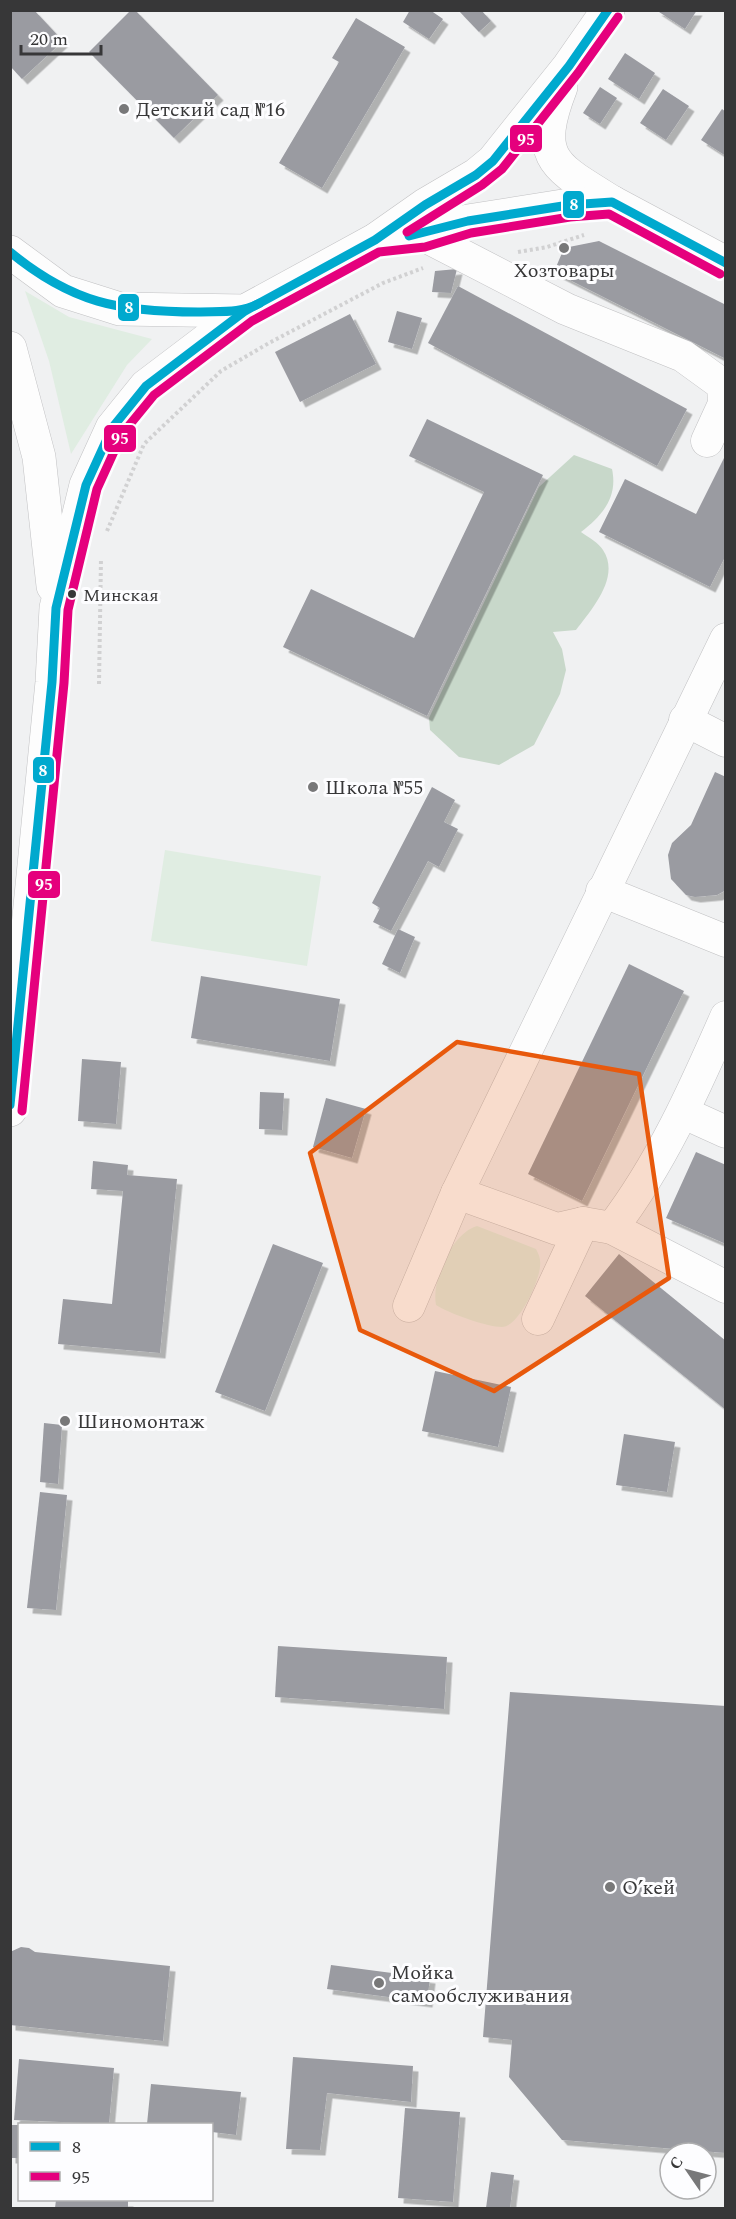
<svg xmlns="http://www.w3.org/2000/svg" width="736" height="2219" viewBox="0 0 736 2219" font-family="Spectral,serif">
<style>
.green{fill:#e0ede2}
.forest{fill:#c8d8ca}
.building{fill:#9a9ba1;filter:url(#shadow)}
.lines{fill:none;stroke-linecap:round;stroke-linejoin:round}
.minor-casing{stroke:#c1c1c3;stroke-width:33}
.major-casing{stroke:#c1c1c3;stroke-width:34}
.path{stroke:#d1d1d2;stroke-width:4;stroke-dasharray:3 3;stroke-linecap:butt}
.minor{stroke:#fdfdfd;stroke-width:32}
.major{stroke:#fdfdfd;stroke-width:33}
.bus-1-casing{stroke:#fdfdff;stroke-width:14}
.bus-2-casing{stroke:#fdfdff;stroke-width:14}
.bus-1{stroke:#00a9ce;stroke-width:9}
.bus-2{stroke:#e5007d;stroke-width:9}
.marked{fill:#e8590c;fill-opacity:0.2;stroke:#e8590c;stroke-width:4.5;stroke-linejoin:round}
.poi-dot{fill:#787879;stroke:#fdfdff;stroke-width:2}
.bus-dot{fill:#373738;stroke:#fdfdff;stroke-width:2}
.labels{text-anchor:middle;stroke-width:6;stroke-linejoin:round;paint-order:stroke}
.bus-label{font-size:18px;fill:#373738;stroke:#fdfdff;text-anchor:start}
.poi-label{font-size:20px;fill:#373738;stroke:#fdfdff;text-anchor:start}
.line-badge{stroke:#fdfdff;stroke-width:2}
.badge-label{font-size:16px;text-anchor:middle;font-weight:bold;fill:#fff}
</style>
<defs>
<filter id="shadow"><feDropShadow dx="5.5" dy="5.5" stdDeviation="0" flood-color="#0004"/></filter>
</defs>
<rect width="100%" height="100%" fill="#f0f1f2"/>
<g class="green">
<path d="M 25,291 L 69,317 L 152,339 L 127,365 L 71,454 L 49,361 Z"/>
<path d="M 165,850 L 321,876 L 307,966 L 151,941 Z"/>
<path d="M 477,1226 L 536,1249 C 539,1255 541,1259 540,1267 C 539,1281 519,1327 502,1327 C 487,1327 448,1313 436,1305 C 431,1280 452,1233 477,1226 Z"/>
</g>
<path class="forest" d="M 574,455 L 612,469 C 618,497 603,515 581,532 C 588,537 599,543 603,550 C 621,577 591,610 576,630 L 553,632 L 562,649 L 566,670 L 560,694 L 534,745 L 499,765 L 459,757 L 430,730 L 429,718 L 539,487 Z"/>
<g class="building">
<path d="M 10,10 L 34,10 L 63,41 L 22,79 L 10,66 Z"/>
<path d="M 131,10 L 135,10 L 218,95 L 174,138 L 89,52 Z"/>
<path d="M 410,10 L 430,10 L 443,19 L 429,39 L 403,22 Z"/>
<path d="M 458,10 L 481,10 L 491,21 L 479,32 Z"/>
<path d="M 656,10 L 697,10 L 685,29 Z"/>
<path d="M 356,18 L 405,47 L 322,188 L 279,163 L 339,62 L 332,58 Z"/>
<path d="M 625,53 L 655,73 L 639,99 L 608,79 Z"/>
<path d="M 600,87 L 617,98 L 600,124 L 583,113 Z"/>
<path d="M 663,89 L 689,106 L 666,140 L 640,123 Z"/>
<path d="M 722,109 L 726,112 L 726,156 L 701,140 Z"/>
<path d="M 599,241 L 726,305 L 726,359 L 554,272 L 564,248 Z"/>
<path d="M 457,269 L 451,293 L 432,292 L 435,271 Z"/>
<path d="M 458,286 L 687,409 L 657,466 L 428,343 Z"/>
<path d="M 397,311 L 422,318 L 412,349 L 388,342 Z"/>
<path d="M 350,314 L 376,364 L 300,402 L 275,352 Z"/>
<path d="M 427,419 L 543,475 L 427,716 L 283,647 L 311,589 L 414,638 L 484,492 L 409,456 Z"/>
<path d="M 726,454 L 726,555 L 710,587 L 599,532 L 625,479 L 696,514 Z"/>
<path d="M 715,772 L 726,777 L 726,890 L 717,895 L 695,897 L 686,895 L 671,879 L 668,855 L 672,843 L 691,825 Z"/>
<path d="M 432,787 L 455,800 L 444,822 L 458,829 L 439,867 L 428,861 L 391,931 L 373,922 L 380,908 L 372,903 Z"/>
<path d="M 398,929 L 415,937 L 400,973 L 382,964 Z"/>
<path d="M 629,964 L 684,991 L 582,1201 L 528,1174 Z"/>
<path d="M 201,976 L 340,999 L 330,1061 L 191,1038 Z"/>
<path d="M 82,1059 L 121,1062 L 116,1124 L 78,1121 Z"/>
<path d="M 260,1092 L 284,1093 L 282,1130 L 259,1129 Z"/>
<path d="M 326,1098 L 366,1109 L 352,1158 L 313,1147 Z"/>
<path d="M 696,1152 L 726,1165 L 726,1244 L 666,1218 Z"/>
<path d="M 93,1161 L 128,1165 L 127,1175 L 177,1179 L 160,1353 L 58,1344 L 63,1299 L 112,1304 L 123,1191 L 91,1189 Z"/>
<path d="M 273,1244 L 323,1263 L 265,1411 L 215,1392 Z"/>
<path d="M 619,1254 L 726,1341 L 726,1410 L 585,1296 Z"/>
<path d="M 435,1371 L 511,1387 L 498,1447 L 422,1431 Z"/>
<path d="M 44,1423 L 62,1425 L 58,1484 L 40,1482 Z"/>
<path d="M 624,1434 L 675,1442 L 667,1492 L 616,1485 Z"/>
<path d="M 40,1492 L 67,1495 L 56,1610 L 27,1608 Z"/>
<path d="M 278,1646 L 447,1657 L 444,1709 L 275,1697 Z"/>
<path d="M 510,1692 L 726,1706 L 726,2153 L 562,2140 L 509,2077 L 512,2040 L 483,2037 Z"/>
<path d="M 21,1947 L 29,1948 L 35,1952 L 170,1966 L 163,2041 L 10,2025 L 10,1952 Z"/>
<path d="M 331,1965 L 430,1978 L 427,2002 L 327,1989 Z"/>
<path d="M 293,2057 L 413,2066 L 411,2102 L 327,2093 L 320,2150 L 286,2149 Z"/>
<path d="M 19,2059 L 114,2068 L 109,2124 L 14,2120 Z"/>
<path d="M 151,2084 L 241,2092 L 236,2135 L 212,2132 L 212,2124 L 147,2124 Z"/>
<path d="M 405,2108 L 460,2112 L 453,2202 L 398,2198 Z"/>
<rect x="10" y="2125" width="10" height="33"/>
<path d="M 491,2172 L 514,2175 L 510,2208 L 486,2208 Z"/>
<path d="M 56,2200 L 128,2201 L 128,2208 L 55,2208 Z"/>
</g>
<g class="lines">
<g class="minor-casing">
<g id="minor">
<path d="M 423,235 L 566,309 L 683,356 L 723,385 L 724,404 L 707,441"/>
<path d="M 685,720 L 726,741"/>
<path d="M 602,891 L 726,941"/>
<path d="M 684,1113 L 726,1132"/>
<path d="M 457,1193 L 557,1229 L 583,1223 L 612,1228 L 726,1287"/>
<path d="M 612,1228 C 661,1164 694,1090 726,1017"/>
<path d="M 409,1306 L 457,1193 L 726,639"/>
<path d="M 538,1319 L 583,1223"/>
</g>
</g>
<g class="major-casing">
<g id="major">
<path d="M 561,87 C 533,159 554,166 612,202"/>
<path d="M 378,238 L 425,205 L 476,175 L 493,161 L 569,66 L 608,10"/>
<path d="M 10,252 L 63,291 L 120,309 L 245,311 L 375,240 L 423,235 L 468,221 L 569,205 L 612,202 L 726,263"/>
<path d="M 10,348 L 39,457 L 53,586"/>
<path d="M 10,1110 L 52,682 L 56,608 L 86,485 L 112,428 L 146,386 L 245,311"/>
</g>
</g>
<g class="path">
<path d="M 518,252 L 547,247 L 584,235"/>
<path d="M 107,531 L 144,444 L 221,371 L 269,343 L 383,283 L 423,268"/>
<path d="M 99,684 L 101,558"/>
</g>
<use href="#minor" class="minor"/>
<use href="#major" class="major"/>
<g class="bus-1-casing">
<g id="bus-1">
<path d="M 409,236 L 468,221 L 569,205 L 612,202 L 726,263"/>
<path d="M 10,252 C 72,303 119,312 198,312 C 220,311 240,314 260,303"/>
<path d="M 10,1105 L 52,682 L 56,608 L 86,485 L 112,428 L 146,386 L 245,311 L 375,240 L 425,205 L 476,175 L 493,161 L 569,66 L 608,10"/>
</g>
</g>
<g class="bus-2-casing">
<g id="bus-2">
<path d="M 407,232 L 482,185 L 502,169 L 578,73 L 618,17"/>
<path d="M 22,1111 L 64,683 L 68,610 L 97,489 L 122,434 L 154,395 L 252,321 L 379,252 L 425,247 L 471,233 L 570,217 L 609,214 L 720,274"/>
</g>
</g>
<use href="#bus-1" class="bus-1"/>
<use href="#bus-2" class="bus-2"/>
</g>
<path class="marked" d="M 457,1042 L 639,1074 L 669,1278 L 494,1391 L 360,1330 L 310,1153 Z"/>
<g class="poi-dot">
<circle cx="124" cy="109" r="6"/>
<circle cx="564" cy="248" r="6"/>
<circle cx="313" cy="787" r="6"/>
<circle cx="65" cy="1421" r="6"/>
<circle cx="610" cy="1887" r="6"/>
<circle cx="379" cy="1983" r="6"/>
</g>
<circle class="bus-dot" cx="72" cy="594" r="5"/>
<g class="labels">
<g class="bus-label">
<text x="83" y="601">Минская</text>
</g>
<g class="poi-label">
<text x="136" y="116">Детский сад №16</text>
<text x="564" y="277" text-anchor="middle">Хозтовары</text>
<text x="325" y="794">Школа №55</text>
<text x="77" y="1428">Шиномонтаж</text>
<text x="622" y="1894">О’кей</text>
<text x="391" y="1979">Мойка<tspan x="391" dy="23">самообслуживания</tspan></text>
</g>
</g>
<g class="line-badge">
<rect x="509" y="124" width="34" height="29" rx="6" fill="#e5007d"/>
<rect x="562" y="190" width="23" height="29" rx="6" fill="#00a9ce"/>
<rect x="117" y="293" width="23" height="29" rx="6" fill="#00a9ce"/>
<rect x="103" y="424" width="34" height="29" rx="6" fill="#e5007d"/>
<rect x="32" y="756" width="23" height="28" rx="6" fill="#00a9ce"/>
<rect x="27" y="870" width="34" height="29" rx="6" fill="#e5007d"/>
</g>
<g class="badge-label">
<text x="526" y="145">95</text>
<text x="574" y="210">8</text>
<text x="129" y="313">8</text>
<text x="120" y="444">95</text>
<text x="43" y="776">8</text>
<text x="44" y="890">95</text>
</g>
<rect width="736" height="2219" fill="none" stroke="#373738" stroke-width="24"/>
<rect x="18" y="2123" width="195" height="78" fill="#fdfdff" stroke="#aeaeaf" stroke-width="1.5"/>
<rect x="30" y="2142" width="30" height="9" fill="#00a9ce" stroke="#aeaeaf" stroke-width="1.5"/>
<text x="72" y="2153" font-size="18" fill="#373738">8</text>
<rect x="30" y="2172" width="30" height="9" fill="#e5007d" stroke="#aeaeaf" stroke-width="1.5"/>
<text x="72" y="2183" font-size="18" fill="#373738">95</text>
<g transform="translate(688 2171) rotate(305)"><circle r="28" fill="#fdfdff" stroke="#aeaeaf" stroke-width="1.5"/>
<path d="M0-4.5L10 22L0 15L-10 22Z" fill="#787879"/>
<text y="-9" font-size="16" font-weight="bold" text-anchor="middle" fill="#373738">С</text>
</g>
<path d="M21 45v9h80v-9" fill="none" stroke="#373738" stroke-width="3"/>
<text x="30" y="45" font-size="18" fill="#373738" stroke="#fdfdff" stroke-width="4.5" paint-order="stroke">20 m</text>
</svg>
